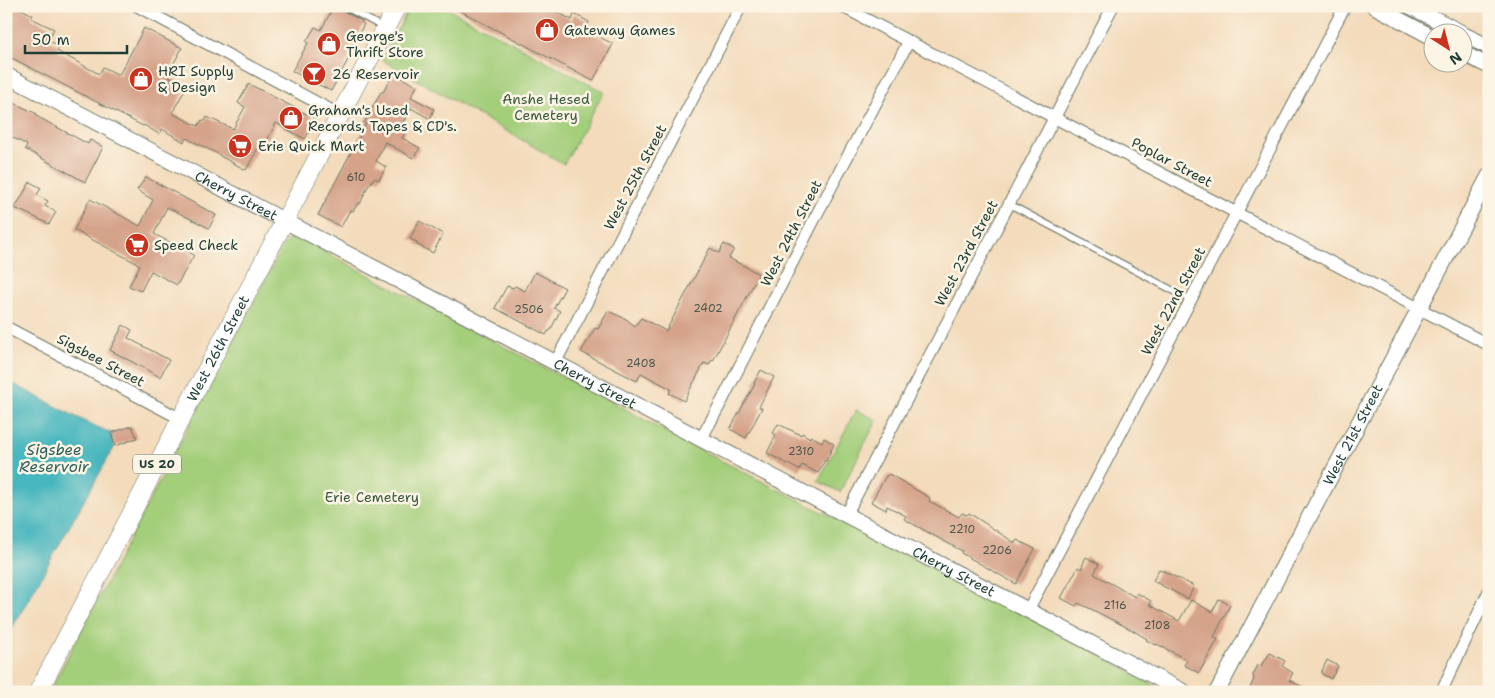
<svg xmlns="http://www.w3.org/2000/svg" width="1495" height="698" viewBox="0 0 1495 698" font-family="'Shantell Sans',sans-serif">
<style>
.green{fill:#a3ce7a;stroke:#618657}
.water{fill:#46b6be;stroke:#327a79}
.building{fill:#d5a38a}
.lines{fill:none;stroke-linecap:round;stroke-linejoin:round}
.lane-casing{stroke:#697464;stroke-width:8}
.street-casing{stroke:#697464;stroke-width:13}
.secondary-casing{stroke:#697464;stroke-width:17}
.primary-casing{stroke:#697464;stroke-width:19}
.lane{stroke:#fff;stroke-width:5.5}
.street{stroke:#fff;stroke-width:11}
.secondary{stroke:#fff;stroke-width:15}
.primary{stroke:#fff;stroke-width:18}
.labels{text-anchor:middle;stroke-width:5;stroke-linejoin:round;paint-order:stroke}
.number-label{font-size:11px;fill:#4c564a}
.shield{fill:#fcf5e5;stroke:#617469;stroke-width:1}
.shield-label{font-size:12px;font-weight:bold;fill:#1f3d34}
.poi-label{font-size:14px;fill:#1f3d34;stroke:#fcf5e5;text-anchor:start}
.park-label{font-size:14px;fill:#395a42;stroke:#fcf5e5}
.street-label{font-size:14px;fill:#1f3d34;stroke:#fcf5e5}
.water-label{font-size:15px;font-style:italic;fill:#2b615d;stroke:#fcf5e5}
</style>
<rect width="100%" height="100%" fill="#fcf5e5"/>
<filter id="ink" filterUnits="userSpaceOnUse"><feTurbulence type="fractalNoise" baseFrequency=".02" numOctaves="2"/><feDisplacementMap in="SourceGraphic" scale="10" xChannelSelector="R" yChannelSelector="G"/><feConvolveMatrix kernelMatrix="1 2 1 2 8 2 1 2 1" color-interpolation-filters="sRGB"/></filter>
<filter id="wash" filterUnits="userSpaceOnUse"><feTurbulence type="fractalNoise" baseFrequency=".0096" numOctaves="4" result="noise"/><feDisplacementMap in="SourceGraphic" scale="20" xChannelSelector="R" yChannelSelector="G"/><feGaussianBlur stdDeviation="1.12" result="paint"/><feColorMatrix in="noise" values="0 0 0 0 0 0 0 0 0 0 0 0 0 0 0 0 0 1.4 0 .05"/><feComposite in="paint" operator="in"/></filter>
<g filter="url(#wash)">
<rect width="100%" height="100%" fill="#f3dbbc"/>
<g class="green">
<path d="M 410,6 L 443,6 L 604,92 L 564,164 L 382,60 Z"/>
<path d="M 291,238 L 299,238 L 548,370 L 599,394 L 671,435 L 1073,640 L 1166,692 L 49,692 L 270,271 C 275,261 281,244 291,238 Z"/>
<path d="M 856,410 L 877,420 L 840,492 L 818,481 Z"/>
</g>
<path class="water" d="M 6,380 L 82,420 L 111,433 L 112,442 L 115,446 L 6,639 Z"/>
<g id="blocks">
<g class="building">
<path d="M 6,6 L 15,6 L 33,15 L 31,18 L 54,29 L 48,40 L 59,46 L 57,51 L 99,74 L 103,67 L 119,75 L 144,28 L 182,48 L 167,76 L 187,86 L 172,113 L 198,126 L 202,120 L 205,121 L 207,117 L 233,129 L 245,107 L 238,103 L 249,84 L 316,119 L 305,139 L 276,123 L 267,141 L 263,139 L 246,170 L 220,156 L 220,155 L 186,138 L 184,142 L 162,129 L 159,134 L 144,125 L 143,126 L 6,55 Z"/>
<path d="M 334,6 L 339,6 L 342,10 L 362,21 L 361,22 L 364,24 L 352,46 L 355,47 L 331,91 L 292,71 L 308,43 L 306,42 L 315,27 L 321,30 Z"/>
<path d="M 354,6 L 370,6 L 366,13 Z"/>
<path d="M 451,6 L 546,6 L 572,20 L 574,14 L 589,22 L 586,30 L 613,44 L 593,81 Z"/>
<path d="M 394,74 L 417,86 L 411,97 L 434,109 L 430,119 L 411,108 L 400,128 L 406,131 L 402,138 L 420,148 L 413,158 L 385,142 L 376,161 L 386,167 L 379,180 L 374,178 L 367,188 L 360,204 L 358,203 L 353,211 L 350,210 L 341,227 L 318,215 L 366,124 L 364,123 L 381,92 L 383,92 Z"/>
<path d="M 6,99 L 37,114 L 36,116 L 88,144 L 90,140 L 103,147 L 85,182 L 25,149 L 27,145 L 6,134 Z"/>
<path d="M 146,177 L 216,215 L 209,228 L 167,207 L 154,234 L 194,255 L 177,285 L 151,271 L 141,291 L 129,286 L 140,265 L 74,230 L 90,199 L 140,226 L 153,200 L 137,190 Z"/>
<path d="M 30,182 L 41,188 L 37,195 L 48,201 L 45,206 L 56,212 L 49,224 L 15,208 Z"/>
<path d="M 419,221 L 443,234 L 433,253 L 416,244 L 417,242 L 410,239 Z"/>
<path d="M 724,244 L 734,249 L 729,258 L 759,274 L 713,361 L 712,360 L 709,365 L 704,363 L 684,401 L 669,393 L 671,389 L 641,373 L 637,381 L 581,352 L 595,328 L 598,329 L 608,311 L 626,319 L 635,326 L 641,318 L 666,331 L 710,248 L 719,253 Z"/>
<path d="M 535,272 L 565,288 L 554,308 L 560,311 L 550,331 L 548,331 L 546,335 L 495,308 L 507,286 L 513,288 L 515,286 L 525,291 Z"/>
<path d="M 123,325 L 132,330 L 128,338 L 169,360 L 160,377 L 110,350 Z"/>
<path d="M 761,370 L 774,377 L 759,407 L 762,408 L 746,438 L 730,429 L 755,384 L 754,383 Z"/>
<path d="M 778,424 L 801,435 L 802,433 L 810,438 L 811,436 L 822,442 L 824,438 L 834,444 L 826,461 L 825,460 L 818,473 L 802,465 L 799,470 L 767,453 L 776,435 L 773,433 Z"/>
<path d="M 132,426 L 137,438 L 115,446 L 111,433 Z"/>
<path d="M 889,474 L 930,498 L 929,501 L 959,517 L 962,513 L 967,515 L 969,513 L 1015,543 L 1017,540 L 1035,549 L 1016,584 L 961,553 L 962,551 L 904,519 L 906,516 L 887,506 L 886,510 L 871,502 L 886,476 L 887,476 Z"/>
<path d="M 1086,557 L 1099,564 L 1094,574 L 1135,597 L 1137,593 L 1151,601 L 1150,605 L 1179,621 L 1191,600 L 1212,612 L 1219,599 L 1230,605 L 1214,637 L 1218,639 L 1199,673 L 1184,665 L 1187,660 L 1157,644 L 1156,645 L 1146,640 L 1147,639 L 1134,631 L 1091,609 L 1078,603 L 1076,606 L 1061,598 L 1078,567 L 1081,569 Z"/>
<path d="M 1159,569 L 1194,586 L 1188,599 L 1153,581 Z"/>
<path d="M 1270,653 L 1285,661 L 1282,666 L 1293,673 L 1289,680 L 1313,692 L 1248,692 L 1254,679 L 1253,675 L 1258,665 L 1261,666 L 1263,662 L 1264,662 Z"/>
<path d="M 1327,660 L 1338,666 L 1331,679 L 1321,673 Z"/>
</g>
</g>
</g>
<g filter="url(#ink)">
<use href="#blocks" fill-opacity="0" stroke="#697464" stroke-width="1"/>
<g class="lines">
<g class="lane-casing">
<g id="lane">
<path d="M 344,6 L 384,28"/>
<path d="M 1009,204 L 1191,300"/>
</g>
</g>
<g class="street-casing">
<g id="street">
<path d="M 137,6 L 340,115"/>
<path d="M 841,6 L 1489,345"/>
<path d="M 6,327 L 181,419"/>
<path d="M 555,363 L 741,6"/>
<path d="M 701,439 L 723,399 L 818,212 L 909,41"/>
<path d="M 846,515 L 1113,6"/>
<path d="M 1028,610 L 1345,6"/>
<path d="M 1441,692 L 1489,591"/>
</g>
</g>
<g class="secondary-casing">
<g id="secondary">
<path d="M 1374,6 L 1432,37"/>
<path d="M 1410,6 L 1460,32"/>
<path d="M 1462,34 L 1489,47"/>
<path d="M 1462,53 L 1489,66"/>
<path id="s1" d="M 6,75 L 1184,692"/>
<path id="s2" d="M 1217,692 L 1489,176"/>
</g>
</g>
<g class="primary-casing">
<g id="primary">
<path id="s3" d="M 38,692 L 397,6"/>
</g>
</g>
<use href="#lane" class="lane"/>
<use href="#street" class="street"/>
<use href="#secondary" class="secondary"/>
<use href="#primary" class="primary"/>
</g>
</g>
<defs>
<g id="shop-disc" transform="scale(1.25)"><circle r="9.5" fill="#c8321e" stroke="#fcf5e5"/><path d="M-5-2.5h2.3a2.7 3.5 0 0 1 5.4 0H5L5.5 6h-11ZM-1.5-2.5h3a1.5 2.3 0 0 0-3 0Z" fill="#fff"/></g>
<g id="bar-disc" transform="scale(1.25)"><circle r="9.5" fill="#c8321e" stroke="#fcf5e5"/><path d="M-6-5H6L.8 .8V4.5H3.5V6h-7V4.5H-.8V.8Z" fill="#fff"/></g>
<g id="supermarket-disc" transform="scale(1.25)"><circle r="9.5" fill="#c8321e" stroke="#fcf5e5"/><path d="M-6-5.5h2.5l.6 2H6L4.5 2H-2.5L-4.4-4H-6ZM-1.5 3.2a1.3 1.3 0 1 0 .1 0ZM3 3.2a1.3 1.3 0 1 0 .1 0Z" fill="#fff"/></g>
</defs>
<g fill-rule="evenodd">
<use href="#shop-disc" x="547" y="30"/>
<use href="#shop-disc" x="329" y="44"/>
<use href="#bar-disc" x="314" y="74"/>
<use href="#shop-disc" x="141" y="79"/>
<use href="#shop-disc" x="291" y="118"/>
<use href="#supermarket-disc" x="240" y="146"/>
<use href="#supermarket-disc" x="137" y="245"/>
</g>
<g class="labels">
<g class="number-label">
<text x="356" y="181">610</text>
<text x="708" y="312">2402</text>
<text x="529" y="313">2506</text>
<text x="641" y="367">2408</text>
<text x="801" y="455">2310</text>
<text x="962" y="533">2210</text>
<text x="997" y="554">2206</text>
<text x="1115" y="609">2116</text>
<text x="1157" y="629">2108</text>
</g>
<rect class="shield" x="133" y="454.5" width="48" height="19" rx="4"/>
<g class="shield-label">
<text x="157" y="468">US 20</text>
</g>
<g class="poi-label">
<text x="564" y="35">Gateway Games</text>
<text x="346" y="41">George's<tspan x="346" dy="16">Thrift Store</tspan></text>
<text x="158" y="76">HRI Supply<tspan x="158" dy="16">&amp; Design</tspan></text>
<text x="332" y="79">26 Reservoir</text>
<text x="308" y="115">Graham's Used<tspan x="308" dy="16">Records, Tapes &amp; CD's.</tspan></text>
<text x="258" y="151">Erie Quick Mart</text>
<text x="154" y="250">Speed Check</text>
</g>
<g class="park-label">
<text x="546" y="104">Anshe Hesed<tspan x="546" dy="16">Cemetery</tspan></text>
<text x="372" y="502">Erie Cemetery</text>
</g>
<g class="street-label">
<text transform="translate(1172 162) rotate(28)" y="5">Poplar Street</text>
<text transform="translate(635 177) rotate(-62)" y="5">West 25th Street</text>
<text dy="5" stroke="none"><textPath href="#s1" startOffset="260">Cherry Street</textPath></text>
<text transform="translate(791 233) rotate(-63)" y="5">West 24th Street</text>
<text transform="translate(966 253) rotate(-62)" y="5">West 23rd Street</text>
<text transform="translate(1173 301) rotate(-62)" y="5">West 22nd Street</text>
<text dy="5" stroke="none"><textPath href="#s3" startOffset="388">West 26th Street</textPath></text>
<text transform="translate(101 360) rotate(28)" y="5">Sigsbee Street</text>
<text dy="5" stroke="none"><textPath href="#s1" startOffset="665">Cherry Street</textPath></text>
<text dy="5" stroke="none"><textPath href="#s2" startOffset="291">West 21st Street</textPath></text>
<text dy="5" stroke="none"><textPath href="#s1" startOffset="1070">Cherry Street</textPath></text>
</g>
<g class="water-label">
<text x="54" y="455">Sigsbee<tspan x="54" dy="17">Reservoir</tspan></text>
</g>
</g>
<rect width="1495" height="698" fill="none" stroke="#fcf5e5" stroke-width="25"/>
<g transform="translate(1448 48) rotate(144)"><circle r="24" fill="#fcf5e5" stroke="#a4ab9e"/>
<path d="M0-4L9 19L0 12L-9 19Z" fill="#c8321e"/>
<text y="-8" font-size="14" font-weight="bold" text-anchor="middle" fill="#1f3d34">N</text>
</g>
<path d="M25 45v8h102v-8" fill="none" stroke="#1f3d34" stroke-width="2.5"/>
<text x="32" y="45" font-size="15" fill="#1f3d34" stroke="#fcf5e5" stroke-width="4" paint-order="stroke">50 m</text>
</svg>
